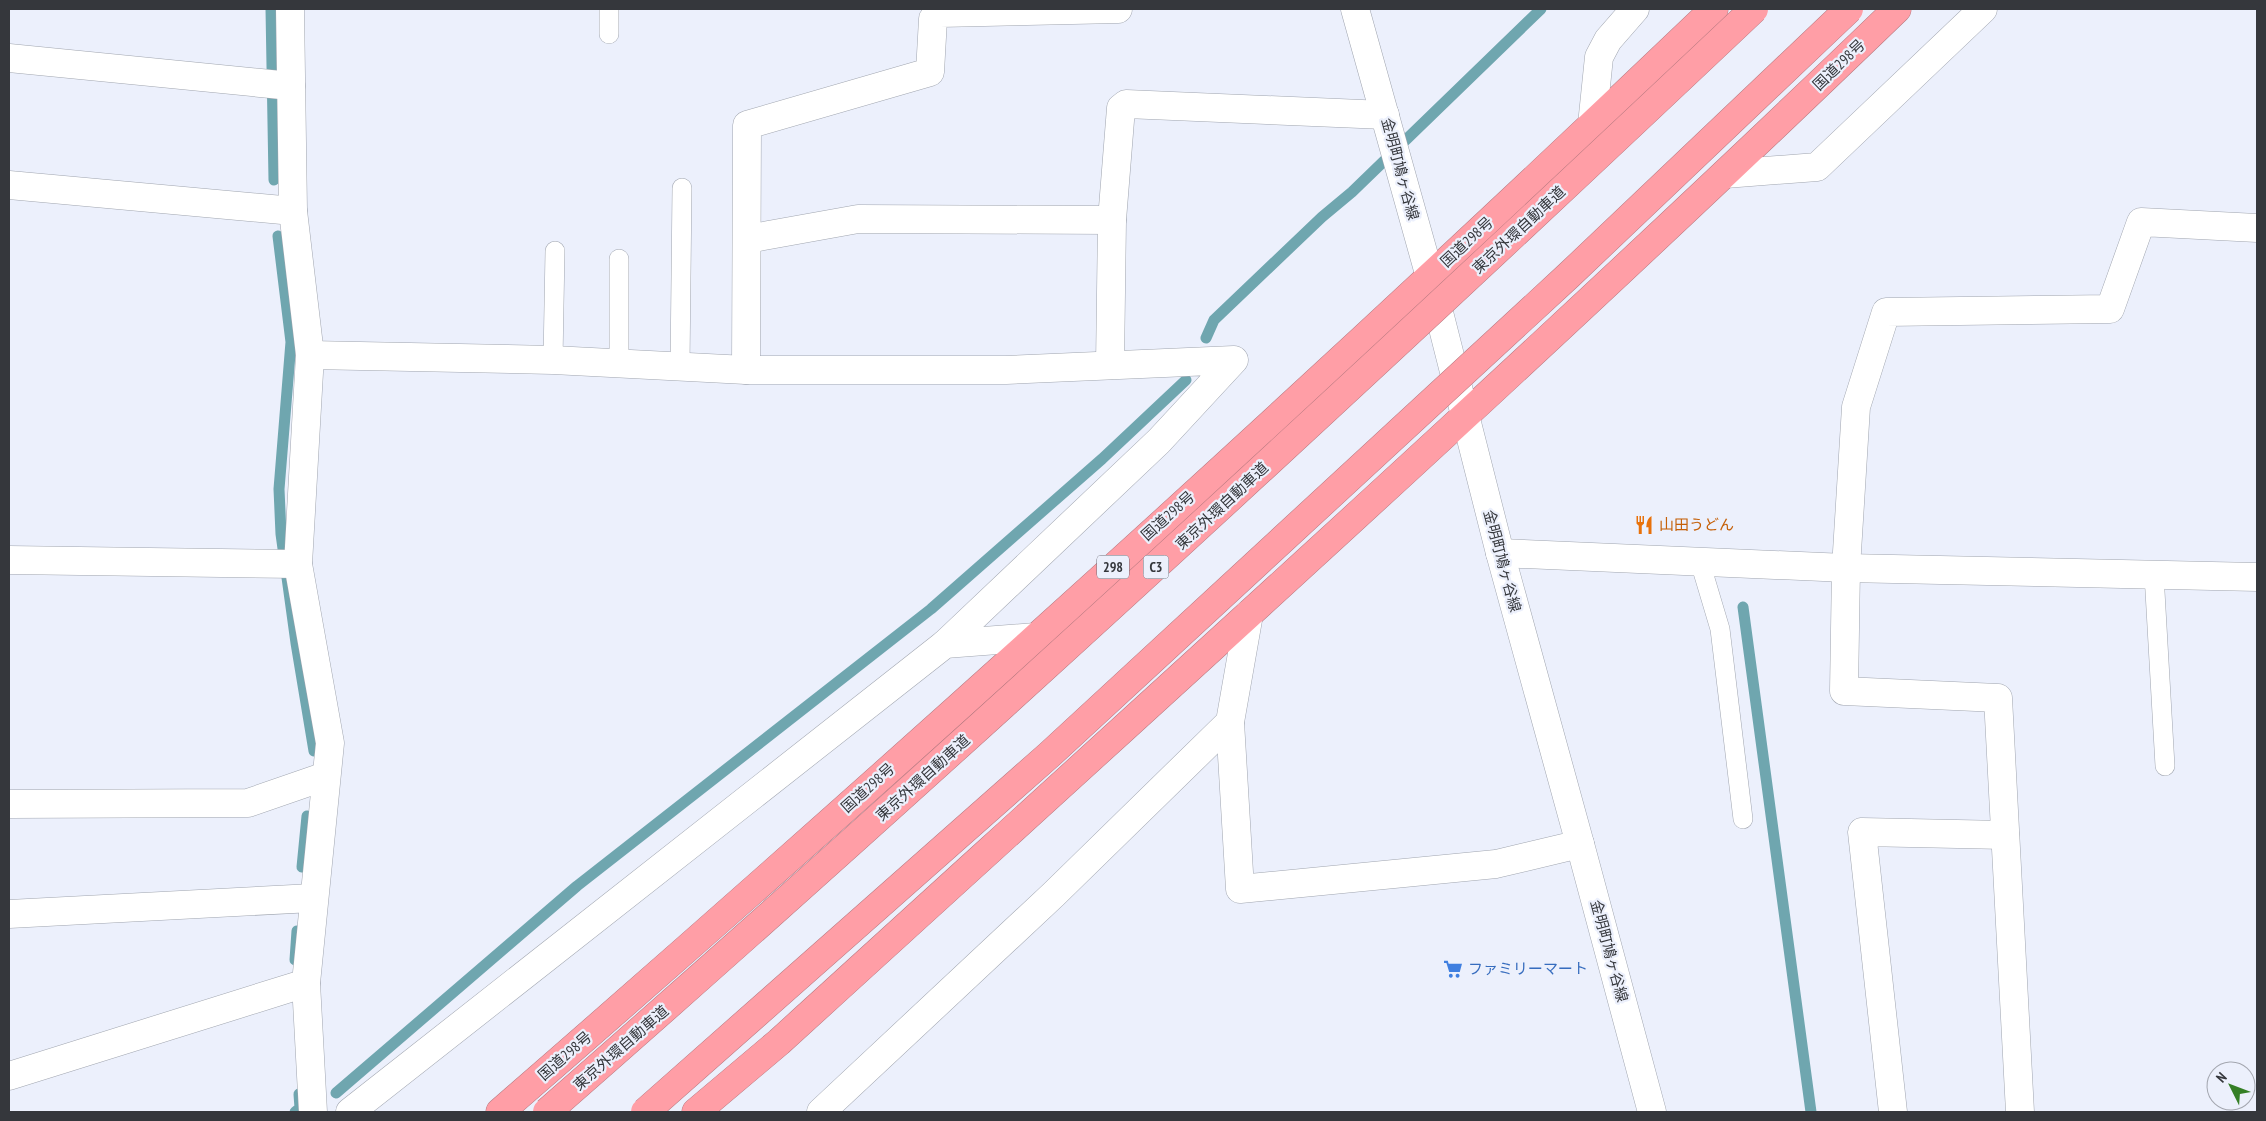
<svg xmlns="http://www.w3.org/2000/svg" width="2266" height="1121" viewBox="0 0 2266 1121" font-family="'PT Sans Narrow','Noto Sans JP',sans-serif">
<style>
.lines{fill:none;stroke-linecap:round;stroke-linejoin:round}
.stream{stroke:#6fa6af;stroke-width:11}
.lane-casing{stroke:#a0a5af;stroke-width:20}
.street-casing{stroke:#a0a5af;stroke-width:29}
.secondary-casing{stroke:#a0a5af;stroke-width:29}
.highway-casing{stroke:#b87a81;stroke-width:29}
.lane{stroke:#fff;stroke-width:19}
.street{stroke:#fff;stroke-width:28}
.secondary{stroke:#fff;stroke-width:28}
.highway{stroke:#ff9ea6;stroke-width:28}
.highway-bridge-casing{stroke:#b87a81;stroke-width:29;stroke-linecap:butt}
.highway-bridge{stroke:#ff9ea6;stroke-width:28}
.labels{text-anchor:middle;stroke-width:4.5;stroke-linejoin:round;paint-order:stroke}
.shield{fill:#ecf0fc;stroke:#6c6e76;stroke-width:1}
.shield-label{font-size:14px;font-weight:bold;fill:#35373c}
.street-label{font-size:15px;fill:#35373c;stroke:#ecf0fc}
.food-label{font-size:15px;fill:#c56008;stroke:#ecf0fc;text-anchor:start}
.shop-label{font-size:15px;fill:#366cbe;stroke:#ecf0fc;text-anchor:start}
</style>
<rect width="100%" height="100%" fill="#ecf0fc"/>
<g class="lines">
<g class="stream">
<path d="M 271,9 L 274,180"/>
<path d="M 278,236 L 291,342 L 279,489 L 281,534 L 296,643 L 314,751"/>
<path d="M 1206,338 L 1214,320 L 1322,217 L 1352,192 L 1541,9"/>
<path d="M 1743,607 L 1811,1112"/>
<path d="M 302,867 L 307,816"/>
<path d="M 295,960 L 297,931"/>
<path d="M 336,1093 L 577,886 L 931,609 L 1102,459 L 1186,380"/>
<path d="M 295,1112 L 300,1108 L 299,1094"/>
</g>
<g class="lane-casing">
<g id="lane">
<path d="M 609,9 L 609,34"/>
<path d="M 553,360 L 555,251"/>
<path d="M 619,363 L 619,259"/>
<path d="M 680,366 L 682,188"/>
<path d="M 1700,562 L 1720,629 L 1743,819"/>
<path d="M 2154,574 L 2165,766"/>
</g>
</g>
<g class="street-casing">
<g id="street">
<path d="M 290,9 L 293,211 L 310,355 L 298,564 L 330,743 L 306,983 L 313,1112"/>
<path d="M 9,58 L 291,86"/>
<path d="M 1592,125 L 1599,57 L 1608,40 L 1635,9"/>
<path d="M 1725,174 L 1817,167 L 1983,9"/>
<path d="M 9,185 L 293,211"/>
<path d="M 747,239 L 858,219 L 1112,220"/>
<path d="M 310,355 L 553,360 L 746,370 L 1006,370 L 1234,360 L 1159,441 L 945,644"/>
<path d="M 1110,365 L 1112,220 L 1121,108 L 1126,104 L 1385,115"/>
<path d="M 746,370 L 747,125 L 930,72 L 933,19 L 940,13 L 1118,9"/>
<path d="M 1500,553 L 1846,568 L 2257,577"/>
<path d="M 9,560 L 298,564"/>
<path d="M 1230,722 L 1240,889 L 1496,864 L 1580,844"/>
<path d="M 9,804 L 248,803 L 326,776"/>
<path d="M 9,914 L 313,898"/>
<path d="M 9,1076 L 306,983"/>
<path d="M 350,1112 L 945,644 L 1036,637"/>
<path d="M 821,1112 L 1054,894 L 1230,722 L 1249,614"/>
<path d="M 1893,1112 L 1862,832 L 2005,835"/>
<path d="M 2020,1112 L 1998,698 L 1844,691 L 1846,568 L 1856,407 L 1886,312 L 2110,309 L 2141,222 L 2257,228"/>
</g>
</g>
<g class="secondary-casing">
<path id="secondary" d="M 1355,9 L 1430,277 L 1500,553 L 1580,844 L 1652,1112"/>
</g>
<g class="highway-casing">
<g id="highway">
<path d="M 500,1112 C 913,753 1319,386 1714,9"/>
<path d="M 696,1112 L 779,1042 C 1154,700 1532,361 1897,9"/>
</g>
</g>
<use href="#lane" class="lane"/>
<use href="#street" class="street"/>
<use href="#secondary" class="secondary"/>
<use href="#highway" class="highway"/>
<g class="highway-bridge-casing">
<g id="highway-bridge">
<path d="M 547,1112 C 957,753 1358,383 1754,9"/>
<path d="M 645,1112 L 1049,755 L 1568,276 L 1849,9"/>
</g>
</g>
<use href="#highway-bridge" class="highway-bridge"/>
</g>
<defs>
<g id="restaurant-bare" transform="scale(1.5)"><path d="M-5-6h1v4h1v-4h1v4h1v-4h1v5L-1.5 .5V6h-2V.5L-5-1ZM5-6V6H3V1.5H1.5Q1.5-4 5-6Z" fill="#e8710a" stroke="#ecf0fc" stroke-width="2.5" paint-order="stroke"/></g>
<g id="supermarket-bare" transform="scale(1.5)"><path d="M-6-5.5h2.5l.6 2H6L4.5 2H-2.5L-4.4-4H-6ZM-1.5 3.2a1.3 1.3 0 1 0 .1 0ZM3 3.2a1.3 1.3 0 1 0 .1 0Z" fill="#3f7fe0" stroke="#ecf0fc" stroke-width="2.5" paint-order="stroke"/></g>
</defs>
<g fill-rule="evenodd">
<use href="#restaurant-bare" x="1644" y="525"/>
<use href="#supermarket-bare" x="1453" y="969"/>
</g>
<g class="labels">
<g class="shield">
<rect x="1097" y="555.5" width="32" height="23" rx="4"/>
<rect x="1143.5" y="555.5" width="25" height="23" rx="4"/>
</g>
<g class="shield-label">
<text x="1113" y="572">298</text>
<text x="1156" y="572">C3</text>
</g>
<g class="street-label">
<text transform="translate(1839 65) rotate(-44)" y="5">国道298号</text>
<text transform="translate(1400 169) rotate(75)" y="5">金明町鳩ヶ谷線</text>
<text transform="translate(1519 230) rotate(-43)" y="5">東京外環自動車道</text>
<text transform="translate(1467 242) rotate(-43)" y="5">国道298号</text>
<text transform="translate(1222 506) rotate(-43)" y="5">東京外環自動車道</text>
<text transform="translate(1168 516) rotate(-42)" y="5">国道298号</text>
<text transform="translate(1502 561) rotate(75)" y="5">金明町鳩ヶ谷線</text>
<text transform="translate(923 778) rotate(-42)" y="5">東京外環自動車道</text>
<text transform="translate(868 788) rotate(-42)" y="5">国道298号</text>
<text transform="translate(1609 951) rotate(75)" y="5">金明町鳩ヶ谷線</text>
<text transform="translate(621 1048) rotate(-41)" y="5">東京外環自動車道</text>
<text transform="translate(565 1056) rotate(-41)" y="5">国道298号</text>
</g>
<g class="food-label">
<text x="1659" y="530">山田うどん</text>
</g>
<g class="shop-label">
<text x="1468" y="974">ファミリーマート</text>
</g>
</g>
<rect width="2266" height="1121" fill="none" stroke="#35373c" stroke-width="20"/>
<g transform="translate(2231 1086) rotate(312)"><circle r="24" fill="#ecf0fc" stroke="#a3a6af"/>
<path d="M0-4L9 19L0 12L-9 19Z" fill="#357f26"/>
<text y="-8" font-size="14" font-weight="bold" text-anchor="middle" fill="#35373c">N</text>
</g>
</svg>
